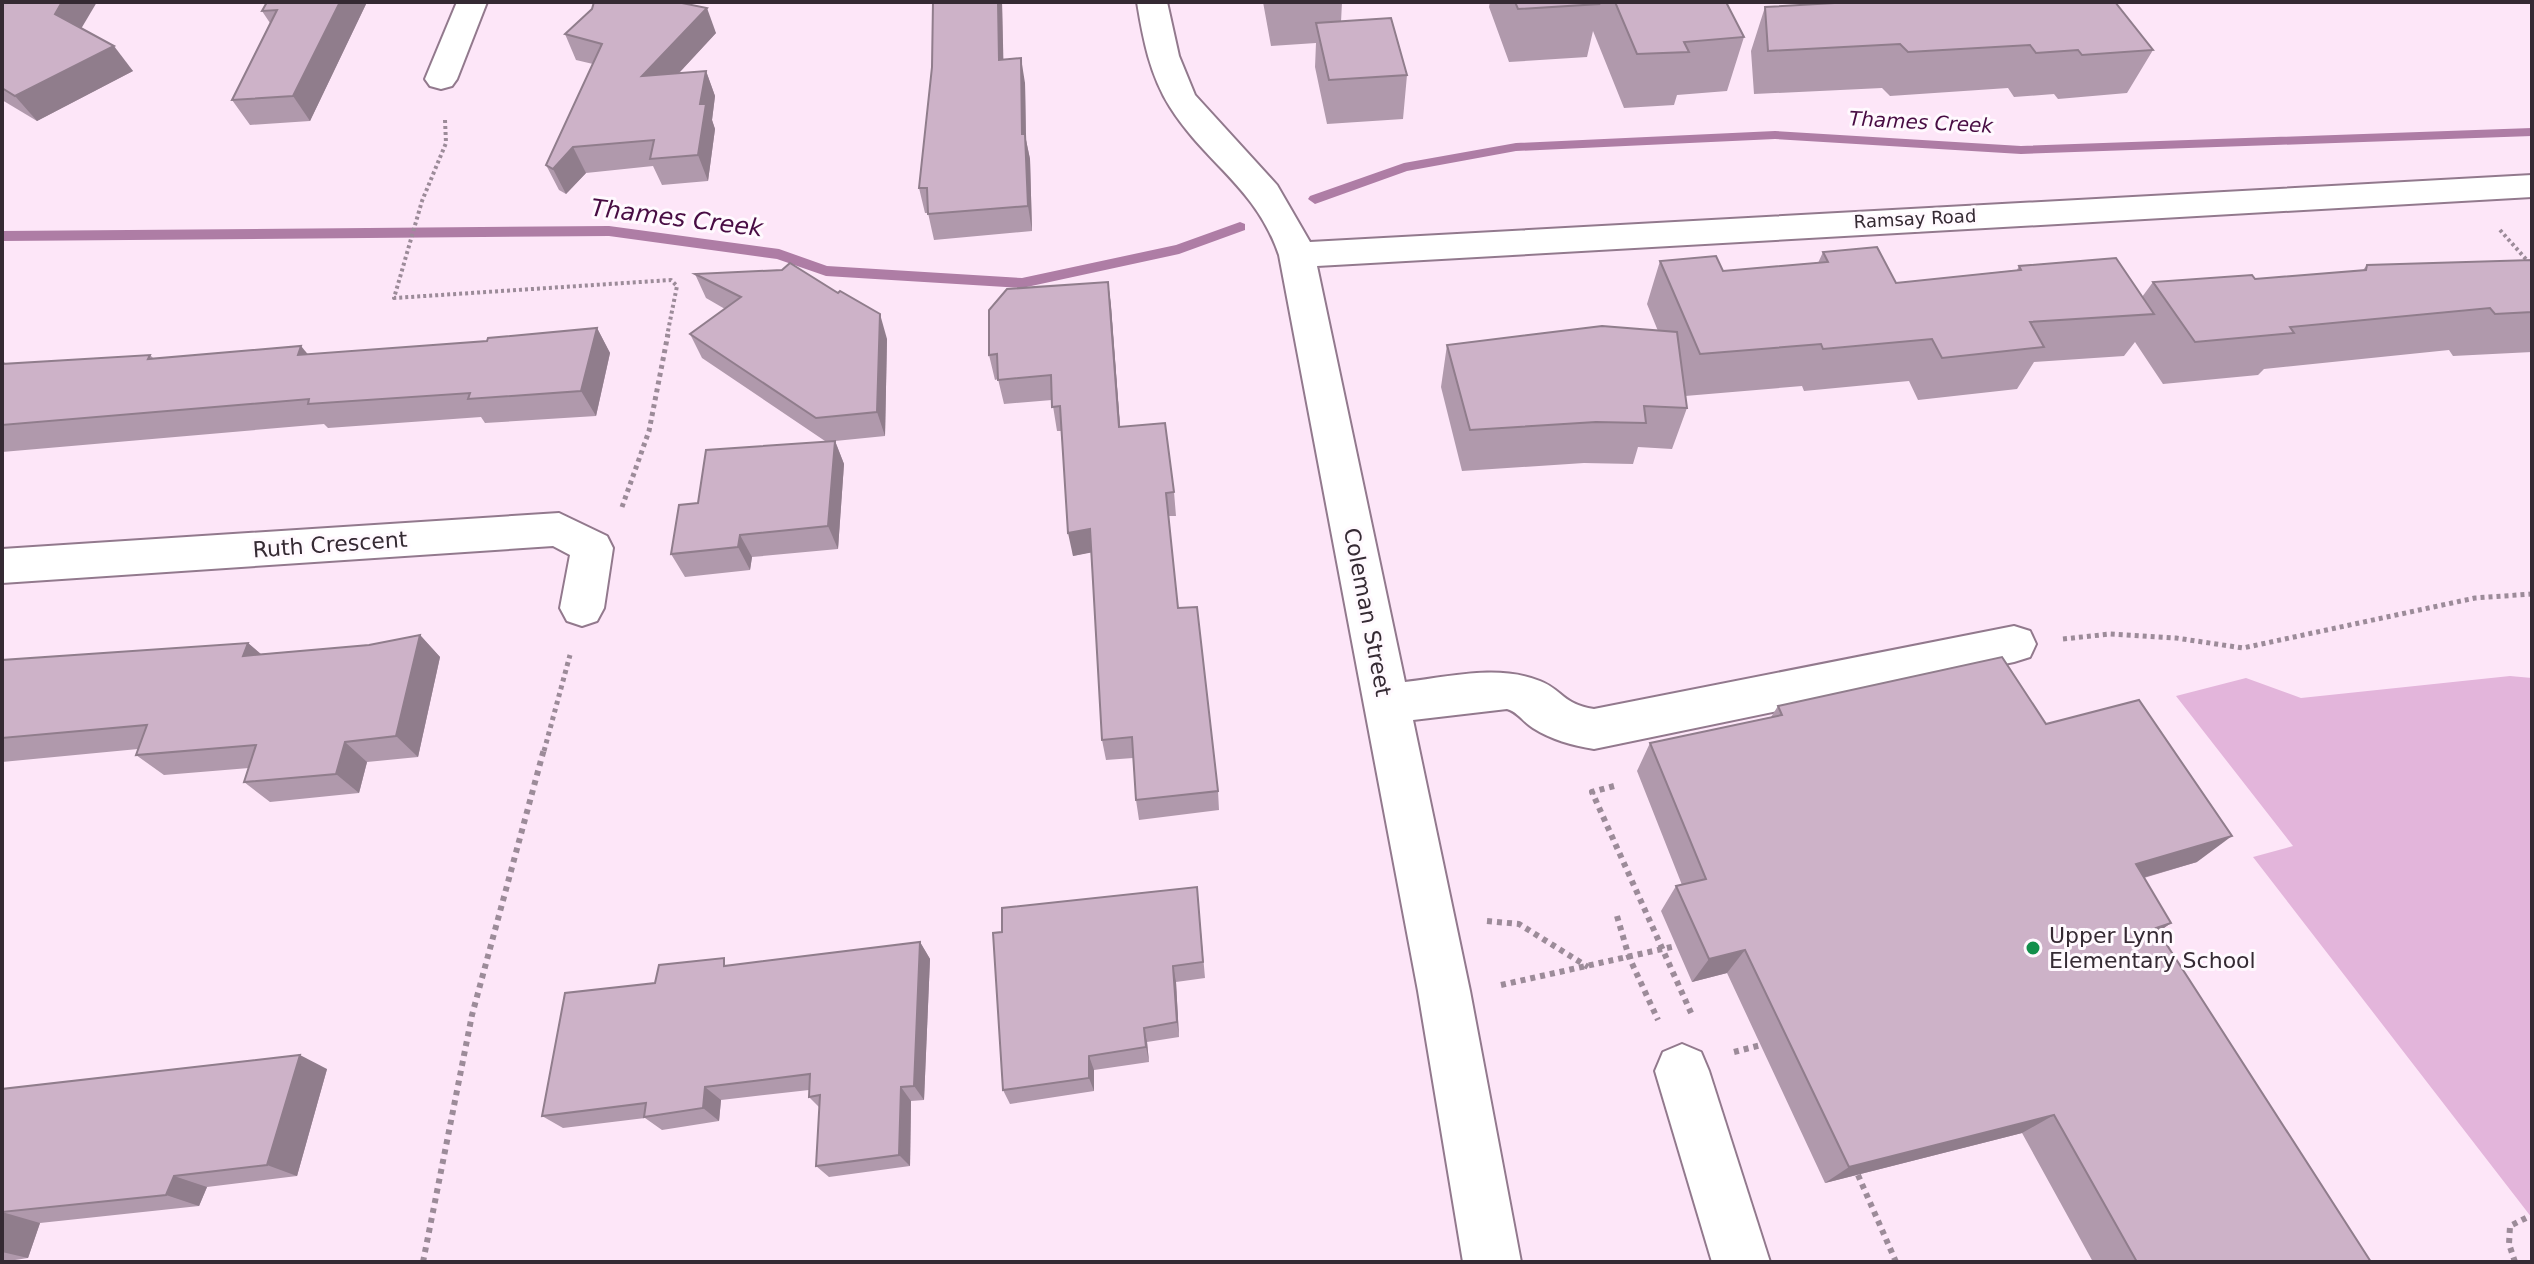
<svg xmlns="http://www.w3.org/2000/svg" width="2534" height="1264" viewBox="0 0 2534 1264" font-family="'DejaVu Sans',sans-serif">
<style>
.green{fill:#e3b5db}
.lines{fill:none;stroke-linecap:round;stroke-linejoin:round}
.stream{fill:#ae7da5;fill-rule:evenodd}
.minor-casing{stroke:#92798d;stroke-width:4}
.path-far2{stroke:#9c8b99;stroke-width:4;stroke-dasharray:3 3;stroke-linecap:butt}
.path-far1{stroke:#9c8b99;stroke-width:5;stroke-dasharray:4 4;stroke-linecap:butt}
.path{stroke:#9c8b99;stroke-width:6;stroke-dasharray:5 5;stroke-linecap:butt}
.minor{fill:#fff;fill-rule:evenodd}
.wall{fill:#b099ac}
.shaded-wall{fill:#907d8c}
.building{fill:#cdb2c8;stroke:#907d8c;stroke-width:2}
.poi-dot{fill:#128f4b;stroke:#fff9fe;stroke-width:3}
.labels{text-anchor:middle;stroke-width:6;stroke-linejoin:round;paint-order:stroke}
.far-street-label{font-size:18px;fill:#352a33;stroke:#fff9fe}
.far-water-label{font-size:20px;font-style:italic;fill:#480c43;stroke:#fff9fe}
.street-label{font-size:22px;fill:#352a33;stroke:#fff9fe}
.poi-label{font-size:22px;fill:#352a33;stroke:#fff9fe;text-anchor:start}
.water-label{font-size:24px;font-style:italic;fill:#480c43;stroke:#fff9fe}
</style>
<rect width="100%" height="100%" fill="#fde6f8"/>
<path class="green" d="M 2510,676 L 2532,678 L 2532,1218 L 2253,857 L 2293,846 L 2176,696 L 2246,678 L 2301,698 Z"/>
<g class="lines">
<g class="stream">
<path d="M 2532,128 L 2532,136 L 2021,154 L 1775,139 L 1516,151 L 1407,171 L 1315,204 L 1308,199 L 1310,196 L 1404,163 L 1516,143 L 1775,131 L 2021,146 Z"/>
<path d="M 1240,222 L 1245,224 L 1245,230 L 1179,254 L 1022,288 L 826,276 L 777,259 L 609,236 L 2,241 L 2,231 L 609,226 L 779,249 L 827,266 L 1022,278 L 1176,245 Z"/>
</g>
<g class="minor-casing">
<g id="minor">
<path d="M 457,2 L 487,2 L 457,79 L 452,86 L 441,89 L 430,86 L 425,79 Z"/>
<path d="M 1137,2 L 1167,2 L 1179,56 L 1195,95 L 1277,185 L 1310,242 L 2532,175 L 2532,197 L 1317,266 L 1405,682 C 1449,677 1498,664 1540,681 C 1563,690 1562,704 1594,709 L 2014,626 L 2030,631 L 2036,644 L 2030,657 L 2014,662 L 1594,749 C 1571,745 1552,740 1533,728 C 1523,722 1518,712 1507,709 L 1413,720 L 1470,991 L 1521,1262 L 1463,1262 L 1418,991 L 1279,255 C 1255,186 1206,164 1170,107 C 1150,75 1143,39 1137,2 Z"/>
<path d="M 559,513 L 607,536 L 613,548 L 604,608 L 597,621 L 582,626 L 567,621 L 560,608 L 570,555 L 553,546 L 2,583 L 2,549 Z"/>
<path d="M 1682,1044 L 1701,1052 L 1709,1071 L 1770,1262 L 1712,1262 L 1655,1071 L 1663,1052 Z"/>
</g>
</g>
<g class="path-far2">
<path d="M 445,120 L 446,143 L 422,201 L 394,298 L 671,280 L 677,286 L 667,336"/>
<path d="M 2500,230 L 2532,266"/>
</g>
<g class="path-far1">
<path d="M 622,507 L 649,431 L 668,334"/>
<path d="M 2063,639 L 2110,634 L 2176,638 L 2243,648 L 2475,598 L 2532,594"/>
<path d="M 544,751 L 570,655"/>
</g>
<g class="path">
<path d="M 1614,786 L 1592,792 L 1692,1015"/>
<path d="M 1617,916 L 1629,957 L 1658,1020"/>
<path d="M 1487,921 L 1519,924 L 1588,967"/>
<path d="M 1501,985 L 1676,946"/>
<path d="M 1734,1052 L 1761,1045"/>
<path d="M 1858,1175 L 1896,1262"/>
<path d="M 423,1262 L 472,1015 L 544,749"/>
<path d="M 2515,1262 L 2509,1244 L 2510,1226 L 2530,1216"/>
</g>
<use href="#minor" class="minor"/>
</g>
<g class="wall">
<path d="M 2,2 L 81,28 L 133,71 L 37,121 L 2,100 Z"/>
<path d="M 367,2 L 310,121 L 250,125 L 232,100 L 270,23 L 262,11 Z"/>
<path d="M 594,2 L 687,2 L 687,4 L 716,33 L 679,73 L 706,71 L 715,96 L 712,120 L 715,129 L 708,181 L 662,185 L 653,166 L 586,173 L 566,194 L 559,190 L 546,165 L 593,64 L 576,60 L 565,34 L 592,9 Z"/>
<path d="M 933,2 L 1002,2 L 1003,59 L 1025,83 L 1026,140 L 1030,159 L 1032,231 L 934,240 L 928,213 L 925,213 L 919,188 L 932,67 Z"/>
<path d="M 1263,2 L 1342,2 L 1341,22 L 1407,75 L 1403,119 L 1327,124 L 1315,67 L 1316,43 L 1271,46 Z"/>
<path d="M 1490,2 L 1726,2 L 1744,37 L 1727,91 L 1677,95 L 1674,105 L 1624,108 L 1593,31 L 1587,57 L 1509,62 L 1489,7 Z"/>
<path d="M 1765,7 L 2153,50 L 2127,93 L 2058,99 L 2054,94 L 2014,97 L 2008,88 L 1890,96 L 1882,88 L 1754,94 L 1751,51 Z"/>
<path d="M 1823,252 L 1896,283 L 2017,270 L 2019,266 L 2142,297 L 2153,282 L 2255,279 L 2363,270 L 2367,265 L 2532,260 L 2532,352 L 2453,356 L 2449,350 L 2264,369 L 2258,375 L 2163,384 L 2135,342 L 2124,356 L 2034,362 L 2017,389 L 1918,400 L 1909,381 L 1804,391 L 1802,386 L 1685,396 L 1687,408 L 1672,449 L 1638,447 L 1633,464 L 1584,463 L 1462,471 L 1441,387 L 1447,345 L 1658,331 L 1647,304 L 1660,261 L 1723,271 L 1818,263 Z"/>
<path d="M 695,274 L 887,339 L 885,436 L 835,441 L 844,464 L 838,549 L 752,557 L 750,570 L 685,577 L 671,554 L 825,441 L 702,358 L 690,334 L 725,309 L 706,298 Z"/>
<path d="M 1108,282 L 1111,306 L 1120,427 L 1174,492 L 1176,516 L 1168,516 L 1178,608 L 1218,791 L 1219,810 L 1139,820 L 1136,800 L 1133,758 L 1106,760 L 1102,740 L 1091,552 L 1073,556 L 1061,431 L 1057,431 L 1052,400 L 1004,404 L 998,379 L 995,380 L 989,355 Z"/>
<path d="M 597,328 L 610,353 L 596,416 L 485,423 L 481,417 L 328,428 L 324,424 L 2,452 L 2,360 L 6,364 L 150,355 L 154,359 L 309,355 L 487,341 Z"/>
<path d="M 420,635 L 440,657 L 418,757 L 367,762 L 359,793 L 270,802 L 244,782 L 249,768 L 164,775 L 136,755 L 138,749 L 2,762 L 2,660 L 248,643 L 261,654 L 369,645 Z"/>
<path d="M 1778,706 L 2046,724 L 2197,862 L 2144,878 L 2171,923 L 2158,932 L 2371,1262 L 2093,1262 L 2022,1133 L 1825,1183 L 1727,973 L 1692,982 L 1661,911 L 1676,886 L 1682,885 L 1637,771 L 1650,743 L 1771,717 Z"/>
<path d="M 1197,887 L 1205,978 L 1176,982 L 1179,1037 L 1147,1042 L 1149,1062 L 1094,1070 L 1094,1091 L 1010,1104 L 1003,1090 Z"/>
<path d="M 920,942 L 930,959 L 924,1100 L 911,1101 L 910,1166 L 829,1177 L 816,1166 L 820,1108 L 809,1097 L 809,1090 L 721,1100 L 719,1121 L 662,1130 L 645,1118 L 563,1128 L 542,1116 L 655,983 L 731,965 Z"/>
<path d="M 327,1069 L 297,1176 L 207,1187 L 199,1206 L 40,1223 L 28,1258 L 2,1262 L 2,1089 Z"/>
</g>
<g class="shaded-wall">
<path d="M 62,2 L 97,2 L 75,39 L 55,14 Z"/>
<path d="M 340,2 L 367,2 L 310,121 L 293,96 Z"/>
<path d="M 998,2 L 1002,2 L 1004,85 L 999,60 Z"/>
<path d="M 707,8 L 716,33 L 652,102 L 642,76 Z"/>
<path d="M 114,46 L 133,71 L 37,121 L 15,96 Z"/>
<path d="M 1021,58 L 1025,83 L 1026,140 L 1030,159 L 1032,231 L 1028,206 L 1022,134 Z"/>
<path d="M 706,71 L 715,96 L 712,120 L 715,129 L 708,181 L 698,155 L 700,104 Z"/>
<path d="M 573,147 L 586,173 L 566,194 L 553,169 Z"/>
<path d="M 1108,282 L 1111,306 L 1122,451 L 1119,427 Z"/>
<path d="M 880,314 L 887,339 L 885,436 L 877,412 Z"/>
<path d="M 597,328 L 610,353 L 596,416 L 581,391 Z"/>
<path d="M 301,346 L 321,370 L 298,355 Z"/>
<path d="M 835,441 L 844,464 L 838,549 L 828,526 Z"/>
<path d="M 1090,529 L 1094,552 L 1073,556 L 1068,533 Z"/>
<path d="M 740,535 L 752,557 L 750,570 L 738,547 Z"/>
<path d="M 420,635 L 440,657 L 418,757 L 396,736 Z"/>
<path d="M 248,643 L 272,664 L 243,656 Z"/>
<path d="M 345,742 L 367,762 L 359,793 L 336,774 Z"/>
<path d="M 2232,836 L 2197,862 L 2104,889 L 2136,864 Z"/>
<path d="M 2171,923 L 2137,947 L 2156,928 Z"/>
<path d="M 920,942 L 930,959 L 924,1100 L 914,1086 Z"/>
<path d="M 1745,950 L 1727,973 L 1692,982 L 1709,959 Z"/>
<path d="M 1173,966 L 1176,982 L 1179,1037 L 1177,1022 Z"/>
<path d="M 1144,1028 L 1147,1042 L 1149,1062 L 1146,1047 Z"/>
<path d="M 300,1055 L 327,1069 L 297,1176 L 267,1165 Z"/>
<path d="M 1089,1056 L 1094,1070 L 1094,1091 L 1089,1078 Z"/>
<path d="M 705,1087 L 721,1100 L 719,1121 L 703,1108 Z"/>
<path d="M 901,1087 L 911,1101 L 910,1166 L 899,1155 Z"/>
<path d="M 2054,1115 L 2022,1133 L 1825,1183 L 1849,1167 Z"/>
<path d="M 174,1176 L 207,1187 L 199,1206 L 166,1195 Z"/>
<path d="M 2,1212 L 40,1223 L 28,1258 L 2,1252 Z"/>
</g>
<g class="building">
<path d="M 2,2 L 62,2 L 55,14 L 114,46 L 15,96 L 2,88 Z"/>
<path d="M 267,2 L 340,2 L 293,96 L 232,100 L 277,10 L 262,11 Z"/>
<path d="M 594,2 L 677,2 L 707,8 L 642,76 L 706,71 L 700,104 L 706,104 L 698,155 L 650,159 L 654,140 L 573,147 L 553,169 L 546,165 L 602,44 L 565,34 L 592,9 Z"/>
<path d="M 933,2 L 998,2 L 999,60 L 1021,58 L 1022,134 L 1025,134 L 1028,206 L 928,214 L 927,188 L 919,188 L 932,67 Z"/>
<path d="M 1515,2 L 1598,2 L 1599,4 L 1518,9 Z"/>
<path d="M 1615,2 L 1726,2 L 1744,37 L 1684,42 L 1689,52 L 1637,54 Z"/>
<path d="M 1852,2 L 2115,2 L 2153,50 L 2082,55 L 2078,50 L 2036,53 L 2030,45 L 1908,52 L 1900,44 L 1768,51 L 1765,7 Z"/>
<path d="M 1391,18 L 1407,75 L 1329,80 L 1316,23 Z"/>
<path d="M 1877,247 L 1896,283 L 2021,270 L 2019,266 L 2116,258 L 2154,314 L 2030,322 L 2044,347 L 1942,358 L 1932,339 L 1823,349 L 1821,344 L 1700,354 L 1660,261 L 1716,256 L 1723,271 L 1828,262 L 1823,252 Z"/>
<path d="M 2532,260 L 2532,312 L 2495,314 L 2490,308 L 2290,327 L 2294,333 L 2195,342 L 2153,282 L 2252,275 L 2255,279 L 2366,270 L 2367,265 Z"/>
<path d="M 790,263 L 838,293 L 840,291 L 880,314 L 877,412 L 816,418 L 690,334 L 741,297 L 695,274 L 782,270 Z"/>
<path d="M 1108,282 L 1119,427 L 1165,423 L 1174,492 L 1166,493 L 1178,608 L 1197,607 L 1218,791 L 1136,800 L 1132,737 L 1102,740 L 1090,529 L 1068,533 L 1060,406 L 1052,407 L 1051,375 L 998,380 L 997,354 L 989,355 L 989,310 L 1007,289 Z"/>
<path d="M 1602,326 L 1677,332 L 1687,408 L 1644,406 L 1646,423 L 1596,422 L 1470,430 L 1447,345 Z"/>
<path d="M 597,328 L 581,391 L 468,399 L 470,393 L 308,404 L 309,399 L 2,425 L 2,364 L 150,355 L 148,359 L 301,346 L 298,355 L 487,341 L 488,338 Z"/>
<path d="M 835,441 L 828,526 L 740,535 L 738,547 L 671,554 L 679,505 L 698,503 L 706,450 Z"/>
<path d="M 420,635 L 396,736 L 345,742 L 336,774 L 244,782 L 256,745 L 136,755 L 147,725 L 2,738 L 2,660 L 248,643 L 243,656 L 369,645 Z"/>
<path d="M 2002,657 L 2046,724 L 2139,700 L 2232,836 L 2136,864 L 2171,923 L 2156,928 L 2371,1262 L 2137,1262 L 2054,1115 L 1849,1167 L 1745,950 L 1709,959 L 1676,886 L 1706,879 L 1650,743 L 1782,715 L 1778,706 Z"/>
<path d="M 1197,887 L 1203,962 L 1173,966 L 1177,1022 L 1144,1028 L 1146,1047 L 1089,1056 L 1089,1078 L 1003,1090 L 993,933 L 1002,932 L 1002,908 Z"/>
<path d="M 920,942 L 914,1086 L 901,1087 L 899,1155 L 816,1166 L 820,1095 L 809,1097 L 810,1074 L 705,1087 L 703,1108 L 644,1117 L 646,1103 L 542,1116 L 565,993 L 655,983 L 659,965 L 724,958 L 724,966 Z"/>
<path d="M 300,1055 L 267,1165 L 174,1176 L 166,1195 L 2,1212 L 2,1089 Z"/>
</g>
<circle class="poi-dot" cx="2033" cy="948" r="8"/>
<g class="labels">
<g class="far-street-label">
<text transform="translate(1915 219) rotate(-3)" y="6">Ramsay Road</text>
</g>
<g class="far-water-label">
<text transform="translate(1921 122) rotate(3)" y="7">Thames Creek</text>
</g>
<g class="street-label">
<text transform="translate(330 544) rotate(-4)" y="8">Ruth Crescent</text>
<text transform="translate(1368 612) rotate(79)" y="8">Coleman Street</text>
</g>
<g class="poi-label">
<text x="2049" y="943">Upper Lynn<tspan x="2049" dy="25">Elementary School</tspan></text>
</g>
<g class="water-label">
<text transform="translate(677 218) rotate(7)" y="8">Thames Creek</text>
</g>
</g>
<rect width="2534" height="1264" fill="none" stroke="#352a33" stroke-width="8"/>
</svg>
